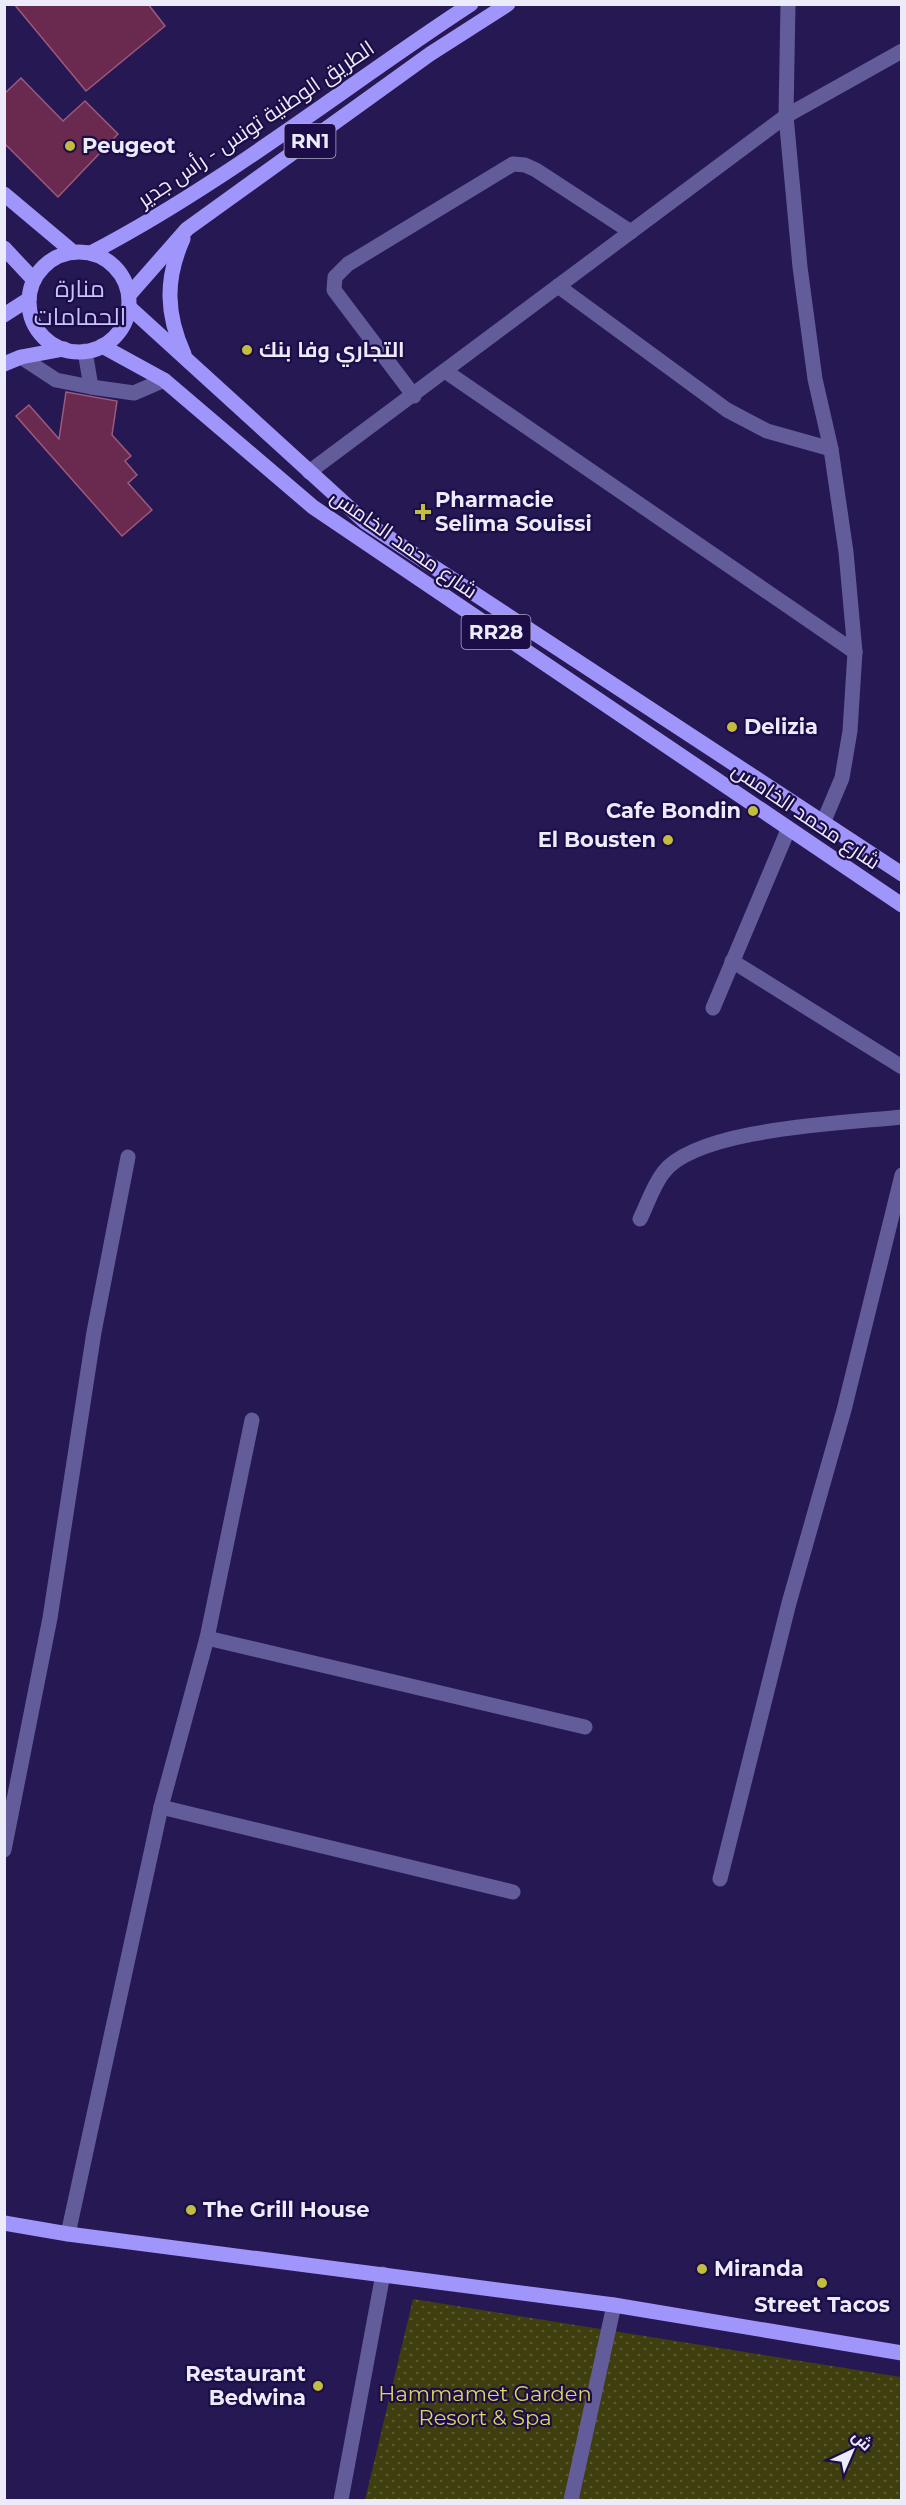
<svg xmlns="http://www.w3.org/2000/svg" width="906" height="2505" viewBox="0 0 906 2505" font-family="Montserrat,Cairo,sans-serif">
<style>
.garden{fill:url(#garden-dots)}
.building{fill:#6a2a4f;stroke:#9d597e;stroke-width:1.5}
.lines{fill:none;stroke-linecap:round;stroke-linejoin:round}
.minor{stroke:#625c9a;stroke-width:15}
.major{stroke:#a095fb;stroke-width:15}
.poi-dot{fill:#c2bd3f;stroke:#1c0d48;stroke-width:2}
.labels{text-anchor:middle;stroke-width:4.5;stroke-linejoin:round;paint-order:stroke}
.shield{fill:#1c0d48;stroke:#aea8c5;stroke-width:1.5}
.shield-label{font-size:20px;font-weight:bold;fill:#ecebfa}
.street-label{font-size:21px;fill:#ecebfa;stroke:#1c0d48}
.poi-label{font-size:21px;font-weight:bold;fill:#ecebfa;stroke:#1c0d48;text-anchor:start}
.park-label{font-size:21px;fill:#dcd757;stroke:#1c0d48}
.quarter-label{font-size:24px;fill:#c6c3fd;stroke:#1c0d48}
</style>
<defs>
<pattern id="garden-dots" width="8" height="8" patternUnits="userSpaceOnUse" patternTransform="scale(1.5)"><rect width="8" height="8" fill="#3f3e0f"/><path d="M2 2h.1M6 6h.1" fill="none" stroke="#5b5a33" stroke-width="1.8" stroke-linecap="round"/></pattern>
</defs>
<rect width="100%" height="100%" fill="#251853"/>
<path class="garden" d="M 413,2299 L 901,2377 L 901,2500 L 365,2500 Z"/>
<g class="building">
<path d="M 14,4 L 148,4 L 165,26 L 86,91 Z"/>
<path d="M 21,78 L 63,121 L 85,101 L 118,134 L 58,197 L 4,143 L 4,94 Z"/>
<path d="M 66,392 L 117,401 L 112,435 L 131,456 L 125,461 L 137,475 L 128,483 L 152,510 L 122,536 L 16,416 L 29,405 L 59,439 Z"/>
</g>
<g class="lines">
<g class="minor">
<path d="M 788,4 L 786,116 L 800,267 L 815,379 L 831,449 L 846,552 L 855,652 L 850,731 L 842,778 L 823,823"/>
<path d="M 558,286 L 727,410 L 767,431 L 831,449"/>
<path d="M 85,351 L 91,387"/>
<path d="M 21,357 L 56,380 L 91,387 L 134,393 L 164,380"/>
<path d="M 445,371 L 855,652"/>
<path d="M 414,396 L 334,290 L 335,277 L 348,264 L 513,164 L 525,165 L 536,170 L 631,232"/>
<path d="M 309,472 L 786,116 L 902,51"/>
<path d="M 732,961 L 902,1067"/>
<path d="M 713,1008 L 788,830"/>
<path d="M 640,1219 C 647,1205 653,1186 663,1173 C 696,1128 846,1123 902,1117"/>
<path d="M 207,1638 L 585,1727"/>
<path d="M 161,1807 L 513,1892"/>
<path d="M 4,1850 L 50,1618 L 94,1332 L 128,1157"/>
<path d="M 720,1879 L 789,1603 L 844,1410 L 902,1175"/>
<path d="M 68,2234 L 161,1807 L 207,1638 L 252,1420"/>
<path d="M 341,2500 L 383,2274"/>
<path d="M 571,2500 L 614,2305"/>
</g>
<g class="major">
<path d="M 4,194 L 73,252"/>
<path d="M 183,239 C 165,279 166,314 184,354"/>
<path d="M 4,248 L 34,280"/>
<circle cx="79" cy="302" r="50"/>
<path d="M 91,253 C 225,183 344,87 471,4"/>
<path d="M 129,295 L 187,229 L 430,54 L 508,4"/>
<path d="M 129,307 L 365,522 L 902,874"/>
<path d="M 4,315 L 29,299"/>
<path d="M 102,346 L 164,380 L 313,507 L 902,905"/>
<path d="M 4,364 L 21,357 L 64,349"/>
<path d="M 4,2223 L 68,2234 L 614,2305 L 902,2353"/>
</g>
</g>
<g class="poi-dot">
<circle cx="70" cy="146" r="6"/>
<circle cx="247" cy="350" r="6"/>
<path d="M420 503h6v6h6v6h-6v6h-6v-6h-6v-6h6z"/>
<circle cx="732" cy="727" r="6"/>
<circle cx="753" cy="811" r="6"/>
<circle cx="668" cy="840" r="6"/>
<circle cx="191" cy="2210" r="6"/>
<circle cx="702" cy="2269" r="6"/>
<circle cx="822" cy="2283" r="6"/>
<circle cx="318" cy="2386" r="6"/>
</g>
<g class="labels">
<g class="shield">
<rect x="284.5" y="124" width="51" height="34" rx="4.5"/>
<rect x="461.5" y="615" width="69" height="34" rx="4.5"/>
</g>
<g class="shield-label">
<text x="310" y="148">RN1</text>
<text x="496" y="639">RR28</text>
</g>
<g class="street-label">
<text transform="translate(256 124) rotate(-34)" y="7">الطريق الوطنية تونس - رأس جدير</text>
<text transform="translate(404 544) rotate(35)" y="7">شارع محمد الخامس</text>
<text transform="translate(806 816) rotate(34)" y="7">شارع محمد الخامس</text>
</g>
<g class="poi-label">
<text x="82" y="153">Peugeot</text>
<text x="259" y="357">التجاري وفا بنك</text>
<text x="435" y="507">Pharmacie<tspan x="435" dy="24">Selima Souissi</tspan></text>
<text x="744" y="734">Delizia</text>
<text x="741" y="818" text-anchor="end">Cafe Bondin</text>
<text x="656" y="847" text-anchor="end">El Bousten</text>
<text x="203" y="2217">The Grill House</text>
<text x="714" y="2276">Miranda</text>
<text x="822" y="2312" text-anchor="middle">Street Tacos</text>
<text x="306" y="2381" text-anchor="end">Restaurant<tspan x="306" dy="24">Bedwina</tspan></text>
</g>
<g class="park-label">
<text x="485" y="2401">Hammamet Garden<tspan x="485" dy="24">Resort &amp; Spa</tspan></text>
</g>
<g class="quarter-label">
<text x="80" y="297">منارة<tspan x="80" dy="28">الحمامات</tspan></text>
</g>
</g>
<rect width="906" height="2505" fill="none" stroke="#ecebfa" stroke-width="12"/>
<g transform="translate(852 2451) rotate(44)" stroke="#1c0d48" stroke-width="4.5" paint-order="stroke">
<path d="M0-4.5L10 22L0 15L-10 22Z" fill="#ecebfa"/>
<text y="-9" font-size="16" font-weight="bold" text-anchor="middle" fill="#ecebfa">ش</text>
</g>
</svg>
